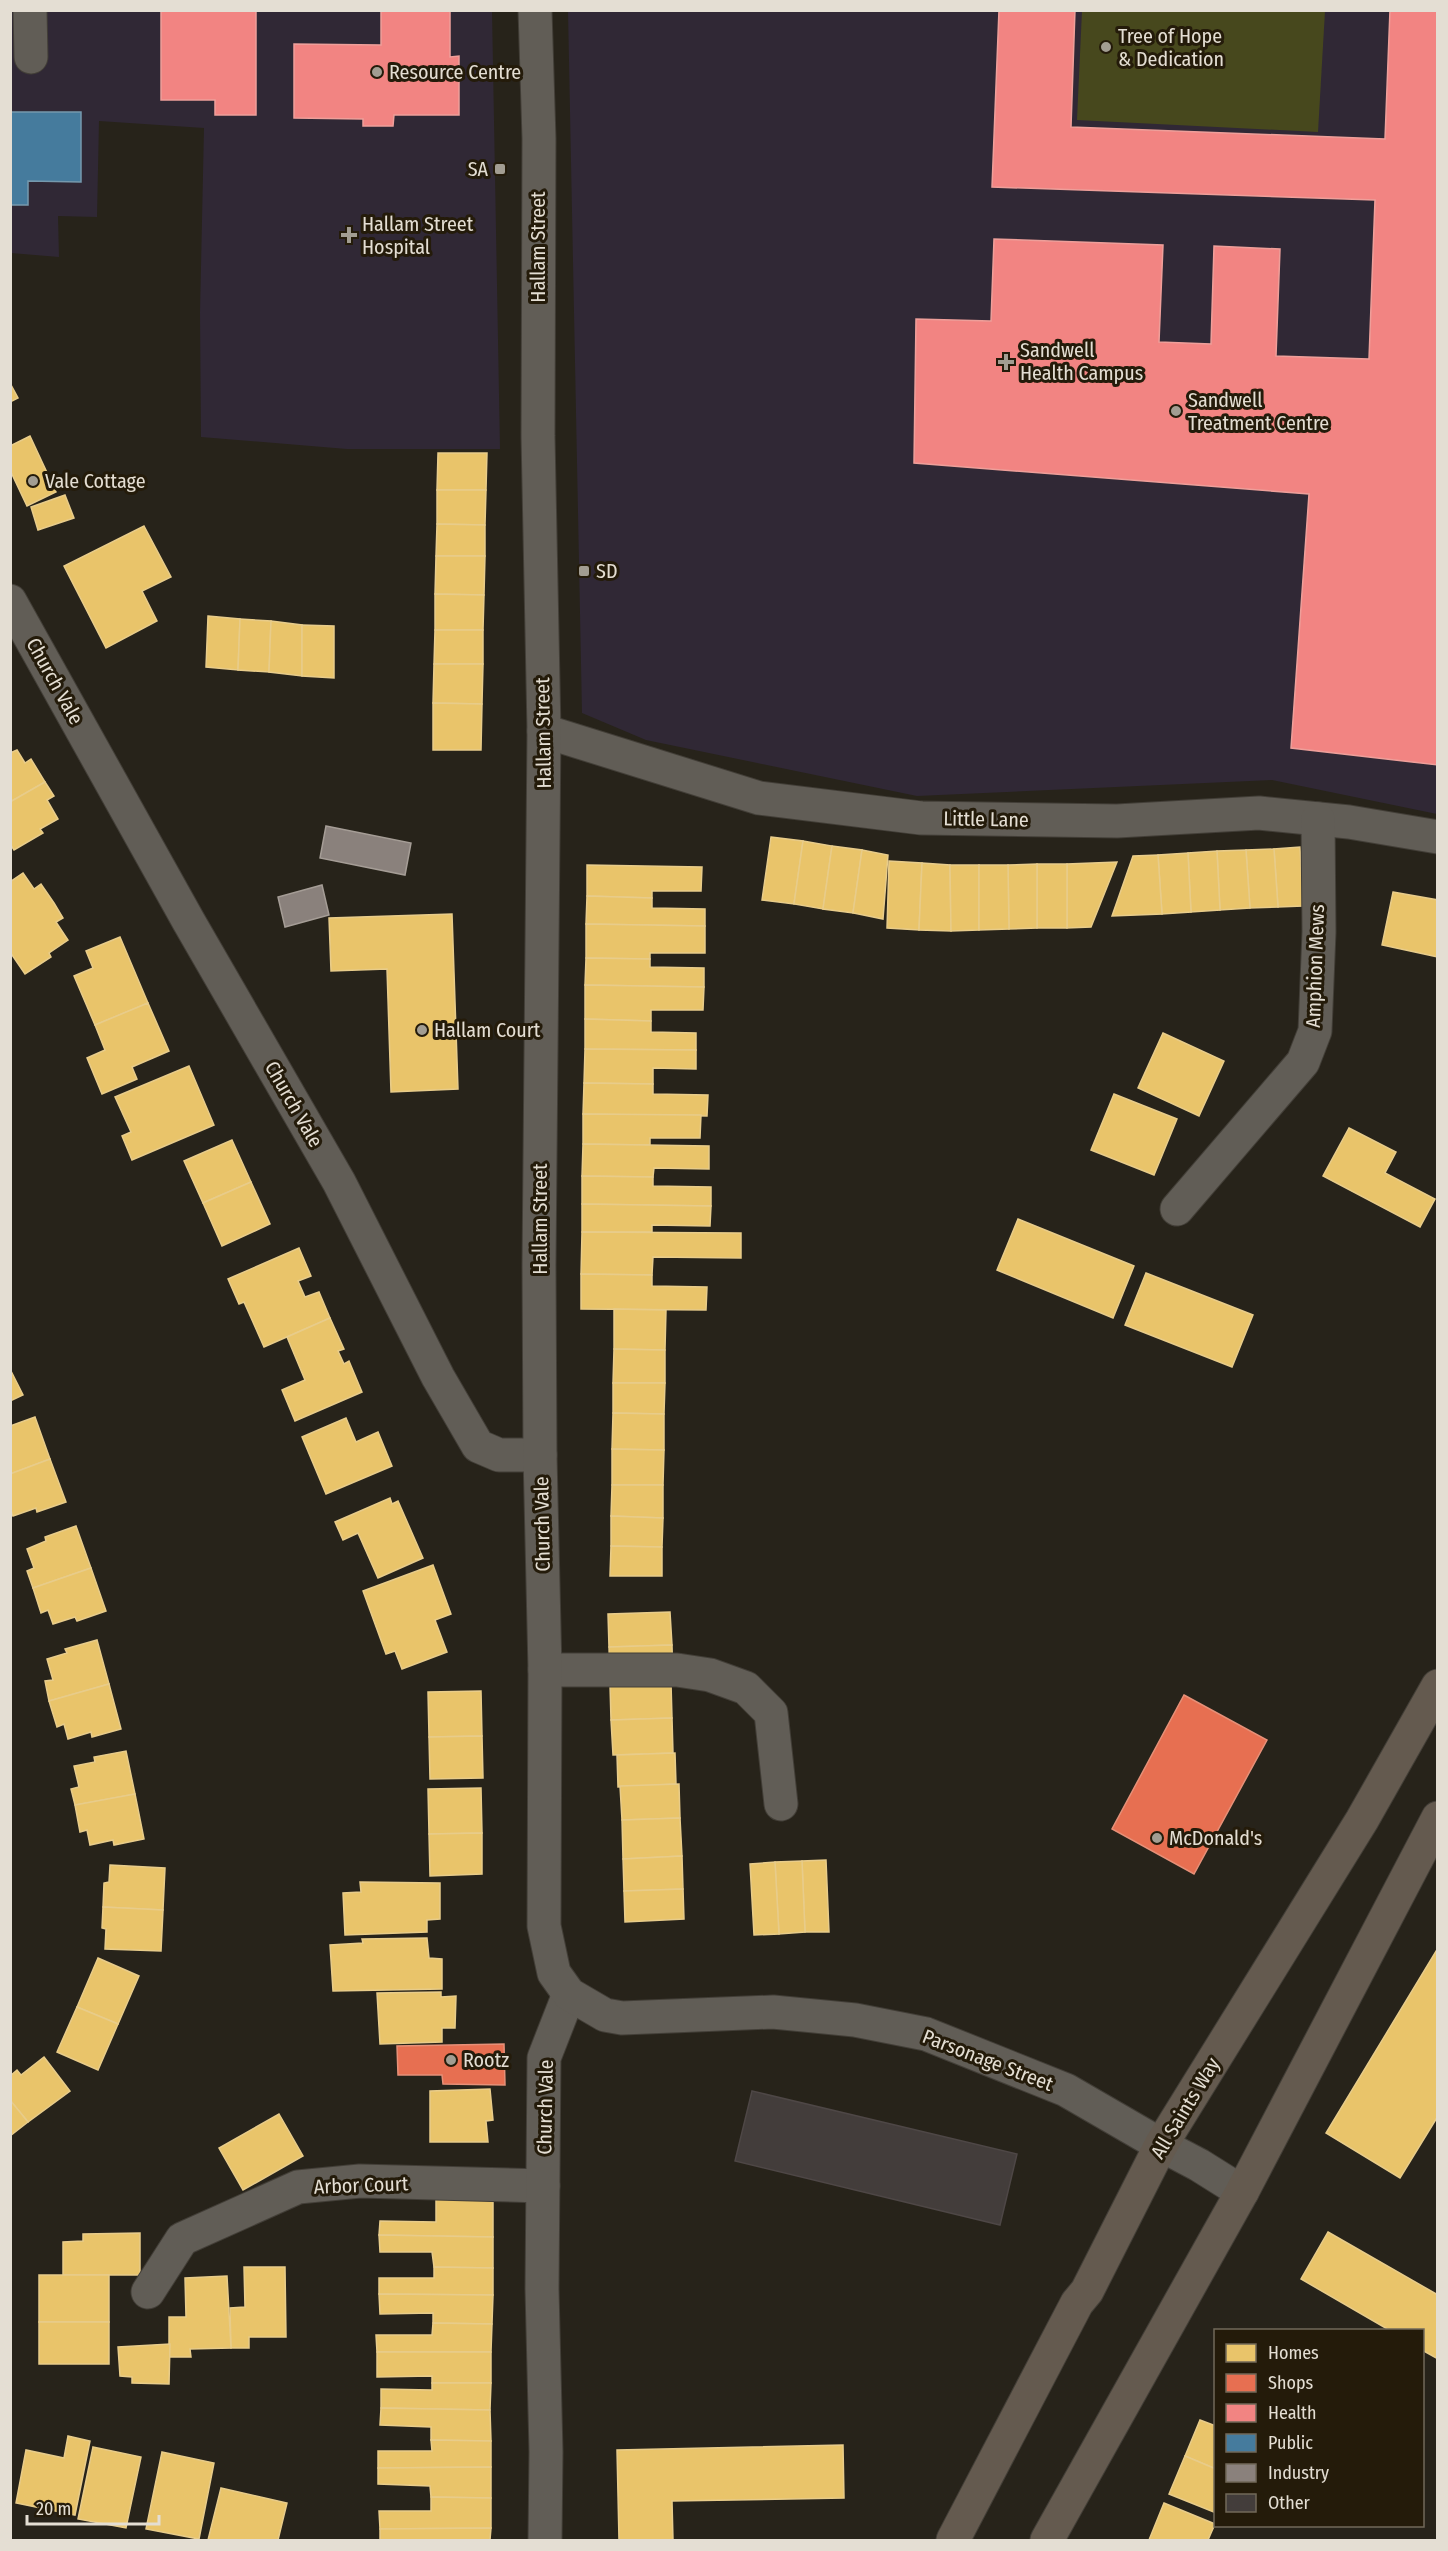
<svg xmlns="http://www.w3.org/2000/svg" width="1448" height="2551" viewBox="0 0 1448 2551" font-family="'Fira Sans Condensed',sans-serif">
<style>
.medical{fill:#302835}
.green{fill:#47481d}
.homes{fill:#e9c46a;stroke:#e8cc8a;stroke-width:1.5}
.shops{fill:#e76f51;stroke:#e69078;stroke-width:1.5}
.health{fill:#f28482;stroke:#ee9f9a;stroke-width:1.5}
.public{fill:#457b9d;stroke:#7599ad;stroke-width:1.5}
.industry{fill:#8a817c;stroke:#a59d96;stroke-width:1.5}
.building{fill:#433d3b;stroke:#4e4746;stroke-width:1.5}
.lines{fill:none;stroke-linecap:round;stroke-linejoin:round}
.minor-casing{stroke:#423e37;stroke-width:35}
.tertiary-casing{stroke:#423e37;stroke-width:35}
.trunk-casing{stroke:#423e37;stroke-width:35}
.minor{stroke:#615d56;stroke-width:33}
.tertiary{stroke:#615d56;stroke-width:33}
.trunk{stroke:#645a4f;stroke-width:33}
.poi-dot{fill:#a29d92;stroke:#241b0a;stroke-width:2}
.labels{text-anchor:middle;stroke-width:6;stroke-linejoin:round;paint-order:stroke}
.poi-label{font-size:20px;fill:#e4ded3;stroke:#241b0a;text-anchor:start}
.street-label{font-size:20px;fill:#e4ded3;stroke:#241b0a}
</style>
<rect width="100%" height="100%" fill="#27231a"/>
<g class="medical">
<path d="M 10,11 L 492,11 L 500,449 L 347,449 L 201,437 L 200,313 L 204,128 L 99,121 L 97,217 L 58,216 L 59,257 L 11,253 Z"/>
<path d="M 568,11 L 1437,11 L 1437,814 L 1272,780 L 917,796 L 646,740 L 582,713 Z"/>
</g>
<path class="green" d="M 1082,11 L 1325,11 L 1318,132 L 1077,120 Z"/>
<g class="homes">
<path d="M 10,383 L 18,398 L 10,402 Z"/>
<path d="M 30,436 L 56,492 L 27,506 L 10,470 L 10,446 Z"/>
<path d="M 438,453 L 487,453 L 486,490 L 437,490 Z"/>
<path d="M 437,490 L 486,490 L 485,525 L 437,524 Z"/>
<path d="M 65,495 L 74,518 L 38,530 L 31,507 Z"/>
<path d="M 437,524 L 485,525 L 485,556 L 436,556 Z"/>
<path d="M 144,526 L 171,577 L 142,591 L 157,621 L 106,648 L 64,566 Z"/>
<path d="M 436,556 L 485,556 L 484,595 L 435,594 Z"/>
<path d="M 435,594 L 484,595 L 483,630 L 435,630 Z"/>
<path d="M 208,616 L 240,619 L 238,670 L 206,667 Z"/>
<path d="M 240,619 L 271,621 L 269,672 L 238,670 Z"/>
<path d="M 271,621 L 302,625 L 302,676 L 269,672 Z"/>
<path d="M 302,625 L 334,626 L 334,678 L 302,676 Z"/>
<path d="M 435,630 L 483,630 L 483,664 L 434,664 Z"/>
<path d="M 434,664 L 483,664 L 482,704 L 433,703 Z"/>
<path d="M 433,703 L 482,704 L 481,750 L 433,750 Z"/>
<path d="M 17,750 L 25,763 L 31,759 L 45,782 L 10,802 L 10,753 Z"/>
<path d="M 45,782 L 54,796 L 47,800 L 58,819 L 40,829 L 43,833 L 14,850 L 10,844 L 10,802 Z"/>
<path d="M 771,837 L 803,841 L 794,904 L 762,900 Z"/>
<path d="M 803,841 L 832,846 L 823,909 L 794,904 Z"/>
<path d="M 832,846 L 862,850 L 853,913 L 823,909 Z"/>
<path d="M 1300,847 L 1303,906 L 1278,907 L 1274,849 Z"/>
<path d="M 1274,849 L 1278,907 L 1250,908 L 1246,850 Z"/>
<path d="M 862,850 L 888,855 L 883,919 L 853,913 Z"/>
<path d="M 1246,850 L 1250,908 L 1220,910 L 1217,851 Z"/>
<path d="M 1217,851 L 1220,910 L 1191,912 L 1188,853 Z"/>
<path d="M 1188,853 L 1191,912 L 1162,914 L 1158,855 Z"/>
<path d="M 1158,855 L 1162,914 L 1112,916 L 1133,856 Z"/>
<path d="M 889,861 L 922,863 L 919,930 L 887,928 Z"/>
<path d="M 1117,862 L 1091,927 L 1067,928 L 1067,864 Z"/>
<path d="M 922,863 L 950,865 L 951,931 L 919,930 Z"/>
<rect x="1037" y="864" width="30" height="64"/>
<path d="M 1037,864 L 1037,928 L 1009,929 L 1008,865 Z"/>
<path d="M 587,865 L 702,867 L 701,891 L 652,891 L 652,898 L 587,896 Z"/>
<path d="M 950,865 L 979,865 L 979,930 L 951,931 Z"/>
<path d="M 979,865 L 1008,865 L 1009,929 L 979,930 Z"/>
<path d="M 23,873 L 34,889 L 41,884 L 54,903 L 63,918 L 56,922 L 68,940 L 49,953 L 51,957 L 25,974 L 10,952 L 10,882 Z"/>
<path d="M 1393,892 L 1438,900 L 1438,957 L 1382,945 Z"/>
<path d="M 587,896 L 652,898 L 652,908 L 705,909 L 705,926 L 586,924 Z"/>
<path d="M 452,914 L 458,1089 L 391,1092 L 387,969 L 331,971 L 329,918 Z"/>
<path d="M 586,924 L 705,926 L 705,953 L 650,953 L 650,959 L 586,958 Z"/>
<path d="M 120,937 L 148,1003 L 95,1025 L 74,976 L 93,968 L 86,951 Z"/>
<path d="M 586,958 L 650,959 L 650,967 L 704,968 L 704,987 L 585,985 Z"/>
<path d="M 585,985 L 704,987 L 703,1010 L 651,1010 L 651,1021 L 585,1019 Z"/>
<path d="M 148,1003 L 169,1051 L 132,1067 L 137,1079 L 102,1094 L 87,1058 L 105,1050 L 95,1025 Z"/>
<path d="M 585,1019 L 651,1021 L 651,1032 L 696,1033 L 696,1050 L 585,1049 Z"/>
<path d="M 1163,1033 L 1224,1061 L 1199,1116 L 1138,1088 Z"/>
<path d="M 585,1049 L 696,1050 L 696,1069 L 653,1068 L 653,1084 L 584,1083 Z"/>
<path d="M 189,1066 L 214,1125 L 132,1160 L 122,1136 L 131,1132 L 115,1097 Z"/>
<path d="M 584,1083 L 653,1084 L 653,1094 L 708,1095 L 707,1116 L 583,1114 Z"/>
<path d="M 1114,1094 L 1177,1119 L 1154,1175 L 1091,1150 Z"/>
<path d="M 583,1114 L 701,1115 L 700,1138 L 650,1138 L 650,1145 L 583,1144 Z"/>
<path d="M 1349,1128 L 1396,1152 L 1385,1173 L 1435,1199 L 1420,1227 L 1323,1176 Z"/>
<path d="M 232,1140 L 251,1182 L 203,1203 L 184,1161 Z"/>
<path d="M 583,1144 L 709,1146 L 709,1169 L 654,1168 L 653,1177 L 582,1176 Z"/>
<path d="M 582,1176 L 653,1177 L 653,1186 L 711,1187 L 711,1206 L 582,1204 Z"/>
<path d="M 251,1182 L 270,1224 L 222,1246 L 203,1203 Z"/>
<path d="M 582,1204 L 711,1206 L 710,1226 L 652,1225 L 652,1232 L 582,1232 Z"/>
<path d="M 1018,1219 L 1134,1266 L 1113,1318 L 997,1270 Z"/>
<path d="M 582,1232 L 741,1233 L 741,1258 L 653,1257 L 652,1275 L 581,1274 Z"/>
<path d="M 299,1248 L 311,1276 L 298,1281 L 305,1297 L 319,1292 L 330,1318 L 264,1347 L 244,1302 L 239,1304 L 228,1279 Z"/>
<path d="M 1146,1273 L 1253,1315 L 1232,1367 L 1125,1325 Z"/>
<path d="M 581,1274 L 652,1275 L 652,1286 L 707,1287 L 706,1310 L 581,1309 Z"/>
<path d="M 614,1309 L 666,1310 L 665,1350 L 614,1349 Z"/>
<path d="M 330,1318 L 344,1349 L 338,1351 L 344,1364 L 349,1361 L 362,1392 L 295,1421 L 282,1390 L 305,1380 L 287,1337 Z"/>
<path d="M 614,1349 L 665,1350 L 665,1383 L 613,1383 Z"/>
<path d="M 10,1369 L 23,1395 L 10,1401 Z"/>
<path d="M 613,1383 L 665,1383 L 664,1414 L 613,1413 Z"/>
<path d="M 613,1413 L 664,1414 L 664,1450 L 612,1449 Z"/>
<path d="M 35,1417 L 50,1459 L 10,1474 L 10,1426 Z"/>
<path d="M 346,1418 L 356,1442 L 378,1432 L 392,1466 L 326,1494 L 302,1437 Z"/>
<path d="M 612,1449 L 664,1450 L 663,1485 L 612,1485 Z"/>
<path d="M 50,1459 L 66,1502 L 37,1512 L 36,1508 L 13,1516 L 10,1508 L 10,1474 Z"/>
<path d="M 612,1485 L 663,1485 L 663,1518 L 611,1516 Z"/>
<path d="M 390,1498 L 392,1504 L 398,1501 L 423,1558 L 378,1578 L 358,1533 L 343,1540 L 335,1522 Z"/>
<path d="M 611,1516 L 663,1518 L 662,1547 L 611,1546 Z"/>
<path d="M 76,1526 L 91,1568 L 33,1588 L 27,1571 L 34,1568 L 27,1549 L 46,1541 L 45,1537 Z"/>
<path d="M 611,1546 L 662,1547 L 662,1576 L 610,1576 Z"/>
<path d="M 433,1565 L 451,1614 L 435,1620 L 447,1652 L 402,1669 L 395,1651 L 386,1654 L 363,1591 Z"/>
<path d="M 91,1568 L 106,1611 L 77,1621 L 75,1617 L 53,1624 L 48,1610 L 41,1613 L 33,1588 Z"/>
<path d="M 670,1612 L 672,1645 L 609,1647 L 608,1614 Z"/>
<path d="M 97,1640 L 109,1684 L 49,1701 L 45,1681 L 53,1680 L 47,1659 L 67,1653 L 65,1649 Z"/>
<path d="M 672,1645 L 673,1683 L 610,1685 L 609,1647 Z"/>
<path d="M 671,1683 L 672,1718 L 611,1720 L 610,1685 Z"/>
<path d="M 109,1684 L 121,1729 L 92,1737 L 91,1732 L 68,1739 L 64,1724 L 57,1727 L 49,1701 Z"/>
<path d="M 481,1691 L 482,1736 L 429,1737 L 428,1692 Z"/>
<path d="M 672,1718 L 673,1753 L 613,1755 L 611,1720 Z"/>
<path d="M 482,1736 L 483,1778 L 430,1779 L 429,1737 Z"/>
<path d="M 126,1751 L 135,1794 L 75,1805 L 71,1789 L 79,1787 L 74,1766 L 95,1762 L 94,1757 Z"/>
<path d="M 675,1753 L 676,1784 L 618,1787 L 617,1755 Z"/>
<path d="M 679,1784 L 680,1818 L 622,1820 L 620,1786 Z"/>
<path d="M 481,1788 L 482,1833 L 429,1834 L 428,1789 Z"/>
<path d="M 135,1794 L 144,1839 L 114,1845 L 113,1840 L 90,1845 L 87,1830 L 80,1832 L 75,1805 Z"/>
<path d="M 680,1818 L 682,1856 L 623,1859 L 622,1820 Z"/>
<path d="M 482,1833 L 482,1874 L 430,1876 L 429,1834 Z"/>
<path d="M 682,1856 L 683,1889 L 624,1891 L 623,1859 Z"/>
<path d="M 826,1860 L 829,1932 L 805,1932 L 802,1861 Z"/>
<path d="M 802,1861 L 805,1932 L 779,1934 L 775,1862 Z"/>
<path d="M 775,1862 L 779,1934 L 754,1935 L 750,1864 Z"/>
<path d="M 110,1865 L 165,1868 L 163,1910 L 103,1907 L 104,1883 L 109,1882 Z"/>
<path d="M 360,1882 L 440,1883 L 440,1919 L 427,1920 L 427,1932 L 345,1935 L 343,1893 L 361,1892 Z"/>
<path d="M 683,1889 L 684,1919 L 625,1922 L 624,1891 Z"/>
<path d="M 103,1907 L 163,1910 L 161,1951 L 105,1949 L 106,1929 L 102,1928 Z"/>
<path d="M 427,1938 L 429,1958 L 442,1959 L 442,1989 L 333,1991 L 330,1945 L 363,1943 L 362,1939 Z"/>
<path d="M 1438,1948 L 1438,2116 L 1400,2178 L 1326,2133 Z"/>
<path d="M 98,1958 L 139,1976 L 118,2024 L 77,2007 Z"/>
<path d="M 441,1992 L 441,1997 L 456,1996 L 455,2028 L 442,2028 L 442,2042 L 380,2044 L 377,1993 Z"/>
<path d="M 77,2007 L 118,2024 L 98,2070 L 57,2052 Z"/>
<path d="M 44,2057 L 70,2091 L 28,2122 L 10,2100 L 10,2076 L 17,2070 L 21,2075 Z"/>
<path d="M 490,2089 L 493,2120 L 486,2121 L 488,2142 L 430,2142 L 430,2091 Z"/>
<path d="M 10,2100 L 28,2122 L 10,2136 Z"/>
<path d="M 279,2114 L 303,2156 L 243,2190 L 219,2148 Z"/>
<path d="M 436,2199 L 493,2199 L 493,2237 L 379,2235 L 380,2221 L 436,2222 Z"/>
<path d="M 1328,2232 L 1438,2295 L 1438,2359 L 1422,2350 L 1422,2330 L 1389,2330 L 1301,2279 Z"/>
<path d="M 140,2233 L 140,2275 L 63,2275 L 63,2242 L 83,2241 L 83,2234 Z"/>
<path d="M 379,2235 L 493,2237 L 493,2268 L 434,2267 L 432,2252 L 380,2252 Z"/>
<path d="M 244,2267 L 285,2267 L 286,2337 L 249,2337 L 249,2348 L 231,2348 L 230,2308 L 245,2307 Z"/>
<path d="M 434,2267 L 493,2268 L 493,2295 L 379,2294 L 379,2278 L 434,2278 Z"/>
<rect x="39" y="2275" width="70" height="47"/>
<path d="M 227,2276 L 231,2348 L 190,2349 L 191,2357 L 169,2357 L 169,2317 L 186,2317 L 185,2278 Z"/>
<path d="M 379,2294 L 493,2295 L 492,2324 L 433,2323 L 433,2313 L 380,2314 Z"/>
<rect x="39" y="2322" width="70" height="42"/>
<path d="M 433,2323 L 492,2324 L 491,2352 L 377,2352 L 376,2335 L 432,2335 Z"/>
<path d="M 170,2344 L 169,2384 L 132,2383 L 132,2377 L 120,2376 L 118,2347 Z"/>
<path d="M 377,2352 L 491,2352 L 491,2383 L 432,2383 L 432,2376 L 377,2377 Z"/>
<path d="M 432,2383 L 491,2383 L 490,2410 L 381,2408 L 381,2389 L 432,2390 Z"/>
<path d="M 381,2408 L 490,2410 L 491,2441 L 431,2440 L 431,2427 L 380,2425 Z"/>
<path d="M 1200,2420 L 1216,2426 L 1216,2469 L 1185,2456 Z"/>
<path d="M 68,2436 L 90,2441 L 75,2515 L 16,2503 L 26,2450 L 64,2458 Z"/>
<path d="M 431,2440 L 491,2441 L 491,2467 L 378,2468 L 378,2451 L 432,2451 Z"/>
<path d="M 843,2445 L 844,2498 L 672,2501 L 673,2540 L 619,2540 L 617,2450 Z"/>
<path d="M 93,2447 L 141,2457 L 126,2528 L 78,2519 Z"/>
<path d="M 162,2452 L 214,2463 L 199,2539 L 146,2529 Z"/>
<path d="M 1185,2456 L 1216,2469 L 1216,2513 L 1169,2494 Z"/>
<path d="M 491,2467 L 491,2498 L 431,2497 L 430,2486 L 378,2484 L 378,2468 Z"/>
<path d="M 221,2488 L 287,2503 L 278,2540 L 208,2540 Z"/>
<path d="M 431,2497 L 491,2498 L 491,2528 L 380,2529 L 379,2511 L 431,2511 Z"/>
<path d="M 1164,2503 L 1215,2524 L 1208,2540 L 1149,2540 Z"/>
<path d="M 491,2528 L 490,2540 L 380,2540 L 380,2529 Z"/>
</g>
<g class="shops">
<path d="M 1184,1695 L 1267,1740 L 1194,1874 L 1112,1829 Z"/>
<path d="M 504,2044 L 505,2085 L 443,2084 L 442,2075 L 398,2075 L 397,2046 Z"/>
</g>
<g class="health">
<path d="M 161,10 L 256,10 L 256,115 L 215,115 L 215,100 L 161,100 Z"/>
<path d="M 381,10 L 450,10 L 450,57 L 459,56 L 459,115 L 394,115 L 393,126 L 363,126 L 363,119 L 294,118 L 294,44 L 381,45 Z"/>
<path d="M 999,10 L 1075,10 L 1071,127 L 1385,139 L 1390,10 L 1438,10 L 1438,765 L 1291,748 L 1309,494 L 914,463 L 916,319 L 991,321 L 994,239 L 1163,245 L 1159,342 L 1211,344 L 1214,246 L 1280,249 L 1276,356 L 1369,359 L 1375,200 L 992,187 Z"/>
</g>
<path class="public" d="M 10,112 L 81,112 L 81,182 L 28,181 L 28,205 L 10,205 Z"/>
<g class="industry">
<path d="M 326,826 L 411,843 L 405,875 L 320,858 Z"/>
<path d="M 322,885 L 329,915 L 285,927 L 278,897 Z"/>
</g>
<path class="building" d="M 752,2091 L 1017,2154 L 1000,2225 L 735,2161 Z"/>
<g class="lines">
<g class="minor-casing">
<g id="minor">
<path d="M 30,10 L 31,57"/>
<path d="M 10,601 L 189,922 L 339,1182 L 438,1377 L 478,1446 L 499,1455 L 540,1455"/>
<path d="M 544,731 L 759,798 L 921,818 L 1117,821 L 1259,813 L 1349,822 L 1438,837"/>
<path d="M 1177,1209 L 1303,1062 L 1315,1031 L 1319,932 L 1318,819"/>
<path d="M 545,1670 L 677,1670 L 710,1675 L 746,1688 L 771,1713 L 781,1804"/>
<path d="M 1161,2145 L 1199,2165 L 1242,2192"/>
<path d="M 148,2292 L 182,2239 L 298,2187 L 360,2181 L 543,2186"/>
<path d="M 545,2540 L 546,2452 L 542,2289 L 544,2058 L 569,1994"/>
</g>
</g>
<g class="tertiary-casing">
<path id="tertiary" d="M 535,10 L 539,139 L 538,436 L 544,731 L 539,1265 L 540,1455 L 545,1670 L 544,1926 L 554,1973 L 569,1994 L 605,2015 L 622,2018 L 773,2012 L 855,2020 L 926,2034 L 1066,2090 L 1161,2145"/>
</g>
<g class="trunk-casing">
<g id="trunk">
<path d="M 953,2540 L 1077,2303 L 1087,2291 L 1161,2145 L 1362,1820 L 1438,1686"/>
<path d="M 1047,2540 L 1242,2192 L 1438,1818"/>
</g>
</g>
<use href="#minor" class="minor"/>
<use href="#tertiary" class="tertiary"/>
<use href="#trunk" class="trunk"/>
</g>
<g class="poi-dot">
<circle cx="1106" cy="47" r="6"/>
<circle cx="377" cy="72" r="6"/>
<rect x="494" y="163" width="12" height="12" rx="3"/>
<path d="M346 226h6v6h6v6h-6v6h-6v-6h-6v-6h6z"/>
<path d="M1003 353h6v6h6v6h-6v6h-6v-6h-6v-6h6z"/>
<circle cx="1176" cy="411" r="6"/>
<circle cx="33" cy="481" r="6"/>
<rect x="578" y="565" width="12" height="12" rx="3"/>
<circle cx="422" cy="1030" r="6"/>
<circle cx="1157" cy="1838" r="6"/>
<circle cx="451" cy="2060" r="6"/>
</g>
<g class="labels">
<g class="poi-label">
<text x="1118" y="43">Tree of Hope<tspan x="1118" dy="23">&amp; Dedication</tspan></text>
<text x="389" y="79">Resource Centre</text>
<text x="488" y="176" text-anchor="end">SA</text>
<text x="362" y="231">Hallam Street<tspan x="362" dy="23">Hospital</tspan></text>
<text x="1020" y="357">Sandwell<tspan x="1020" dy="23">Health Campus</tspan></text>
<text x="1188" y="407">Sandwell<tspan x="1188" dy="23">Treatment Centre</tspan></text>
<text x="45" y="488">Vale Cottage</text>
<text x="596" y="578">SD</text>
<text x="434" y="1037">Hallam Court</text>
<text x="1169" y="1845">McDonald's</text>
<text x="463" y="2067">Rootz</text>
</g>
<g class="street-label">
<text transform="translate(538 247) rotate(-90)" y="7">Hallam Street</text>
<text transform="translate(55 681) rotate(61)" y="7">Church Vale</text>
<text transform="translate(543 733) rotate(-91)" y="7">Hallam Street</text>
<text transform="translate(986 819) rotate(1)" y="7">Little Lane</text>
<text transform="translate(1315 966) rotate(-88)" y="7">Amphion Mews</text>
<text transform="translate(294 1104) rotate(60)" y="7">Church Vale</text>
<text transform="translate(540 1219) rotate(-90)" y="7">Hallam Street</text>
<text transform="translate(542 1524) rotate(-91)" y="7">Church Vale</text>
<text transform="translate(988 2060) rotate(21)" y="7">Parsonage Street</text>
<text transform="translate(545 2107) rotate(-89)" y="7">Church Vale</text>
<text transform="translate(1185 2108) rotate(-59)" y="7">All Saints Way</text>
<text transform="translate(361 2185) rotate(-2)" y="7">Arbor Court</text>
</g>
</g>
<rect width="1448" height="2551" fill="none" stroke="#e4ded3" stroke-width="24"/>
<rect x="1214" y="2329" width="210" height="198" fill="#241b0a" stroke="#71695a" stroke-width="1.5"/>
<rect x="1226" y="2344" width="30" height="18" fill="#e9c46a" stroke="#71695a" stroke-width="1.5"/>
<text x="1268" y="2359" font-size="18" fill="#e4ded3">Homes</text>
<rect x="1226" y="2374" width="30" height="18" fill="#e76f51" stroke="#71695a" stroke-width="1.5"/>
<text x="1268" y="2389" font-size="18" fill="#e4ded3">Shops</text>
<rect x="1226" y="2404" width="30" height="18" fill="#f28482" stroke="#71695a" stroke-width="1.5"/>
<text x="1268" y="2419" font-size="18" fill="#e4ded3">Health</text>
<rect x="1226" y="2434" width="30" height="18" fill="#457b9d" stroke="#71695a" stroke-width="1.5"/>
<text x="1268" y="2449" font-size="18" fill="#e4ded3">Public</text>
<rect x="1226" y="2464" width="30" height="18" fill="#8a817c" stroke="#71695a" stroke-width="1.5"/>
<text x="1268" y="2479" font-size="18" fill="#e4ded3">Industry</text>
<rect x="1226" y="2494" width="30" height="18" fill="#433d3b" stroke="#71695a" stroke-width="1.5"/>
<text x="1268" y="2509" font-size="18" fill="#e4ded3">Other</text>
<path d="M27 2515v9h132v-9" fill="none" stroke="#e4ded3" stroke-width="3"/>
<text x="36" y="2515" font-size="18" fill="#e4ded3" stroke="#241b0a" stroke-width="4.5" paint-order="stroke">20 m</text>
</svg>
